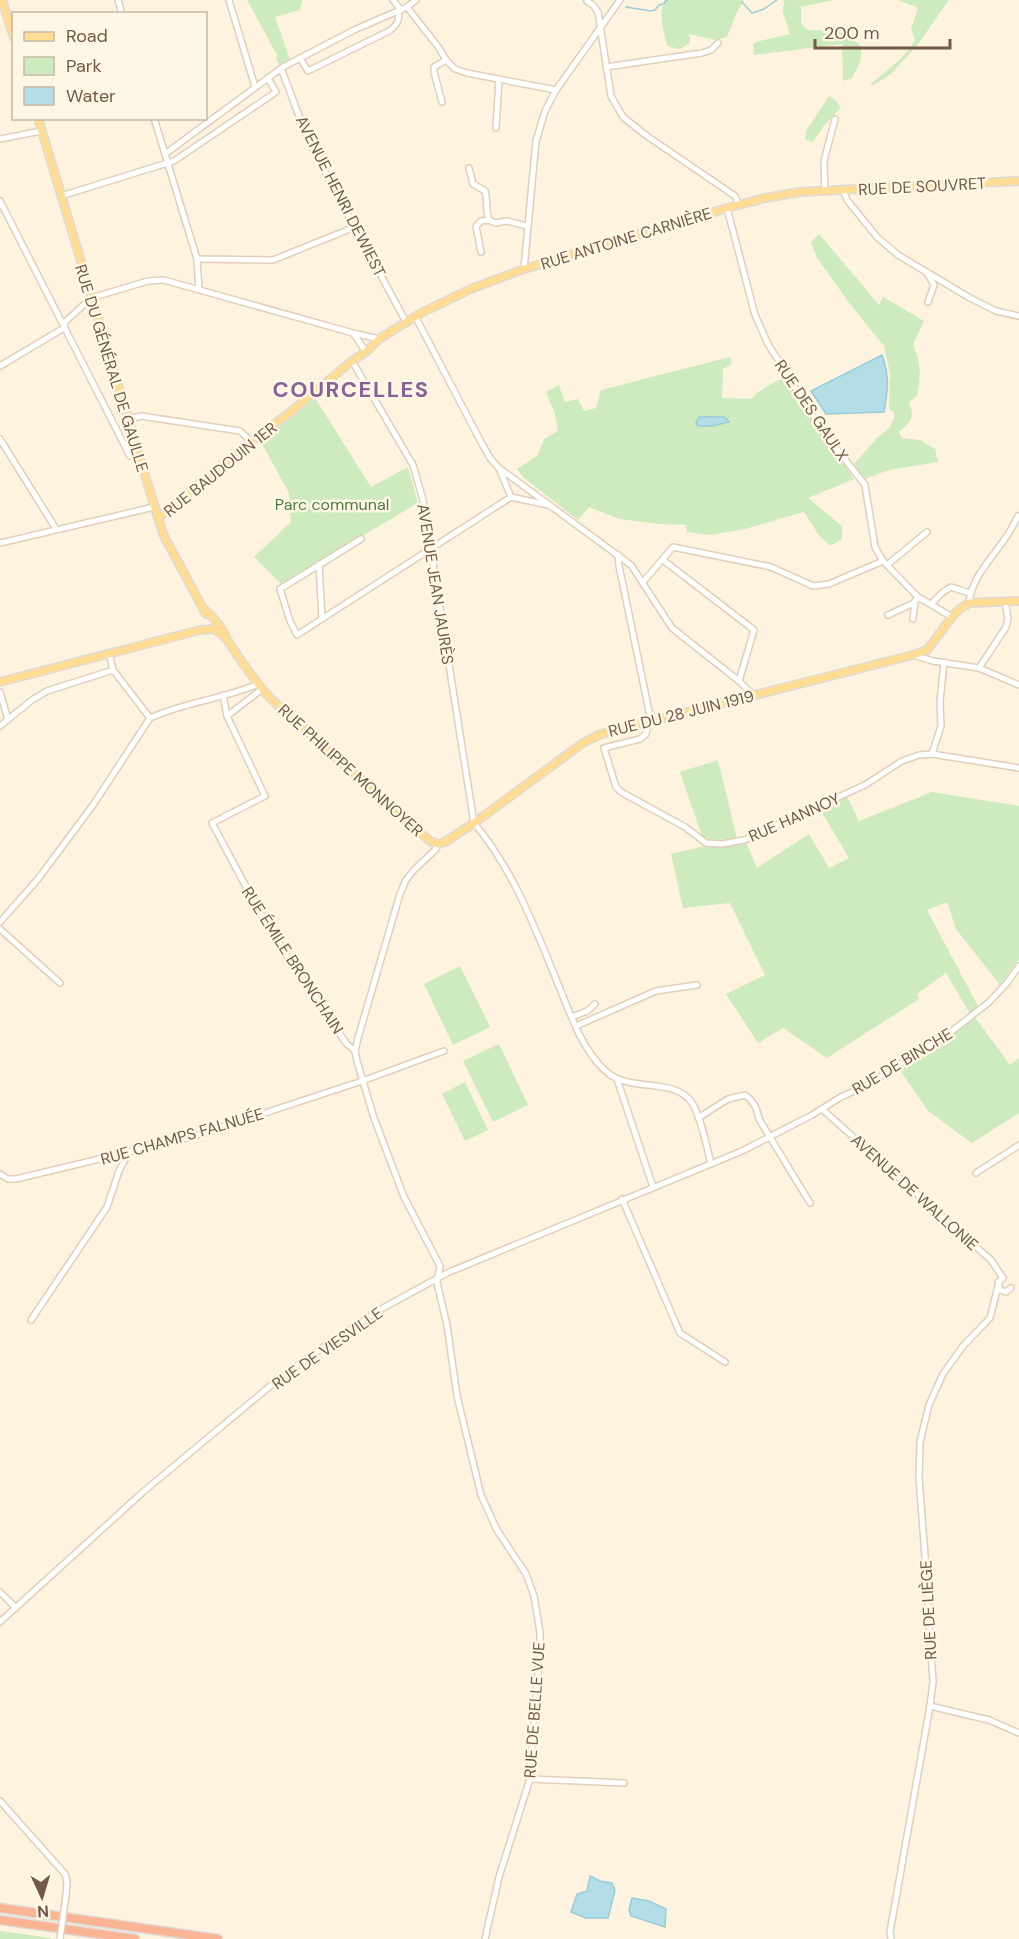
<svg xmlns="http://www.w3.org/2000/svg" width="1019" height="1939" viewBox="0 0 1019 1939" font-family="'DM Sans',sans-serif">
<style>
.green{fill:#cdebbe}
.water{fill:#b3dde7;stroke:#99ccd9;stroke-width:1.5}
.lines{fill:none;stroke-linecap:round;stroke-linejoin:round}
.stream{stroke:#99ccd9;stroke-width:1.5}
.minor-casing{stroke:#e1cfbb;stroke-width:8}
.major-casing{stroke:#e0dad6;stroke-width:10}
.highway-casing{stroke:#e0dad6;stroke-width:11}
.minor{stroke:#fff;stroke-width:5}
.major{stroke:#ffdd94;stroke-width:7}
.highway{stroke:#fbb493;stroke-width:8}
.minor-bridge-casing{stroke:#e1cfbb;stroke-width:8;stroke-linecap:butt}
.minor-bridge{stroke:#fff;stroke-width:5}
.labels{text-anchor:middle;stroke-width:5;stroke-linejoin:round;paint-order:stroke}
.street-label{font-size:16px;fill:#745946;stroke:#fff7e6}
.park-label{font-size:16px;fill:#4c7b3e;stroke:#fff7e6}
.district-label{font-size:22px;font-weight:bold;letter-spacing:1.5px;fill:#896198;stroke:#fff7e6}
</style>
<rect width="100%" height="100%" fill="#fdf3df"/>
<g class="green">
<path d="M 247,0 L 302,0 L 300,10 L 275,17 L 290,59 L 280,65 L 276,60 L 277,55 Z"/>
<path d="M 665,0 L 744,0 L 737,12 L 727,37 L 715,40 L 689,34 L 690,43 L 680,49 L 667,46 C 664,32 658,13 665,0 Z"/>
<path d="M 784,0 L 833,0 L 797,8 L 801,8 L 801,23 L 807,30 C 833,31 841,28 861,46 L 861,60 L 852,78 L 843,81 L 842,44 L 754,55 L 753,45 L 756,42 L 790,34 L 783,12 Z"/>
<path d="M 898,0 L 949,0 L 918,44 L 890,75 L 873,85 L 870,85 C 882,74 910,54 915,39 L 911,29 L 918,8 Z"/>
<path d="M 829,96 L 835,100 L 841,107 L 823,127 L 813,142 L 805,140 L 806,131 Z"/>
<path d="M 819,234 L 879,305 L 883,297 L 924,321 L 913,344 C 921,365 921,375 917,396 L 909,402 C 915,419 911,421 899,432 L 902,438 L 920,440 L 935,449 L 938,462 L 889,470 L 865,479 L 854,464 L 879,436 L 890,427 L 895,416 L 893,411 L 889,409 L 890,373 L 884,346 L 853,308 L 817,258 L 811,242 Z"/>
<path d="M 730,357 L 732,364 L 723,369 L 722,398 L 751,399 L 758,392 L 784,377 L 854,479 L 808,498 L 842,526 L 842,539 L 830,546 L 818,534 L 804,512 L 745,529 L 710,535 L 687,532 L 686,525 L 660,524 L 619,519 L 589,507 L 578,520 L 524,478 L 517,469 L 538,455 L 544,439 L 558,431 L 555,414 L 546,392 L 559,385 L 565,402 L 578,399 L 584,411 L 596,408 L 601,390 Z"/>
<path d="M 315,398 L 371,487 L 408,467 L 418,503 L 281,584 L 254,557 L 291,522 L 289,493 L 260,440 Z"/>
<path d="M 718,760 L 737,839 L 711,840 L 702,836 L 680,772 Z"/>
<path d="M 932,792 L 1019,806 L 1019,959 L 1000,985 L 956,929 L 947,902 L 927,910 L 979,1008 L 971,1015 L 946,973 L 917,994 L 919,999 L 827,1058 L 783,1028 L 758,1043 L 726,994 L 765,975 L 730,903 L 683,908 L 671,854 L 705,846 L 746,842 L 757,868 L 809,834 L 829,868 L 849,858 L 820,809 L 847,797 L 859,821 Z"/>
<path d="M 460,966 L 490,1027 L 453,1045 L 424,984 Z"/>
<path d="M 974,1016 L 1010,1065 L 1019,1058 L 1019,1113 L 972,1143 L 928,1111 L 898,1067 Z"/>
<path d="M 499,1044 L 528,1105 L 493,1122 L 463,1061 Z"/>
<path d="M 465,1082 L 488,1130 L 465,1141 L 442,1094 Z"/>
<path d="M 0,1931 L 51,1938 L 51,1939 L 0,1939 Z"/>
</g>
<g class="water">
<path d="M 882,355 C 890,377 888,389 884,412 L 826,414 L 811,391 Z"/>
<path d="M 699,417 L 725,417 L 729,422 L 712,426 L 698,426 L 696,423 Z"/>
<path d="M 590,1876 L 600,1881 L 612,1883 L 615,1890 L 608,1918 L 586,1918 L 571,1912 L 577,1894 L 587,1891 Z"/>
<path d="M 632,1898 L 649,1901 L 666,1909 L 665,1927 L 631,1916 L 629,1910 Z"/>
</g>
<g class="lines">
<g class="stream">
<path d="M 742,2 L 752,13 L 764,9 L 777,0"/>
<path d="M 626,7 L 651,11 L 655,10 L 659,5 L 663,4 L 667,0"/>
</g>
<g class="minor-casing">
<g id="minor">
<path d="M 118,0 L 122,14"/>
<path d="M 229,0 L 255,87"/>
<path d="M 393,0 L 401,10"/>
<path d="M 587,1 L 593,5 L 598,12 L 611,96 L 623,117 L 647,136 L 735,196 L 739,205"/>
<path d="M 407,7 L 439,48 L 446,60 L 455,69 L 467,73 L 556,90"/>
<path d="M 300,58 L 308,71 L 389,31 C 397,25 400,21 398,11"/>
<path d="M 606,67 L 702,53 L 711,50 L 718,43"/>
<path d="M 281,68 L 308,140 L 406,322"/>
<path d="M 442,102 L 434,72 L 434,67 L 446,60"/>
<path d="M 154,118 L 197,259 L 199,290"/>
<path d="M 496,128 L 499,79"/>
<path d="M 0,139 L 41,131"/>
<path d="M 165,154 L 283,67 L 354,30 L 407,7 L 416,0"/>
<path d="M 469,168 L 473,184 L 485,191 C 488,201 485,211 489,220"/>
<path d="M 843,190 L 847,200 L 877,237 L 898,255 L 970,298 L 996,311 L 1019,316"/>
<path d="M 825,191 L 824,161 L 835,119"/>
<path d="M 61,196 L 174,161 L 276,92 L 268,78"/>
<path d="M 0,201 L 130,456 L 139,457"/>
<path d="M 727,208 L 755,315 L 768,344 L 821,429 L 865,485 L 875,547 L 883,561 L 918,597 L 952,617"/>
<path d="M 481,252 L 476,226 L 481,221 L 489,220 L 495,223 L 507,221 L 527,226"/>
<path d="M 197,259 L 273,260 L 355,227"/>
<path d="M 524,269 L 536,141 L 545,111 L 556,90 L 620,0"/>
<path d="M 927,273 L 934,285 L 928,302"/>
<path d="M 415,316 L 481,442 L 490,458 L 499,468 L 631,565 L 672,628 L 739,681 L 753,695"/>
<path d="M 353,333 L 366,352"/>
<path d="M 352,361 L 413,465 L 423,500 L 474,823 C 512,868 534,925 556,979 C 567,1005 576,1034 593,1057 C 599,1065 607,1074 616,1078 C 639,1090 676,1079 692,1103 C 701,1116 707,1148 711,1164"/>
<path d="M 0,366 L 64,328 L 65,322 L 91,298 L 148,281 L 164,280 L 353,333 L 379,339"/>
<path d="M 128,419 L 141,416 L 240,431 L 251,441"/>
<path d="M 0,439 L 56,529"/>
<path d="M 499,468 L 511,497"/>
<path d="M 511,497 L 548,505"/>
<path d="M 361,539 L 280,589 L 290,621 L 297,635 L 511,497"/>
<path d="M 0,543 L 154,507"/>
<path d="M 618,555 L 619,566 L 650,716 L 646,734 L 640,739 L 604,748 L 616,787 L 621,792 L 685,827 L 706,843 L 722,844 L 744,840 L 865,785 L 902,761 L 919,755 L 932,754 L 1019,768"/>
<path d="M 663,560 L 754,630 L 739,681"/>
<path d="M 319,564 L 322,619"/>
<path d="M 887,565 L 927,532"/>
<path d="M 643,582 L 673,547 L 771,567 L 813,586 L 829,584 L 883,561"/>
<path d="M 969,603 C 972,576 992,559 1006,537 C 1011,531 1014,523 1018,516"/>
<path d="M 931,604 L 943,592 L 951,587 L 970,593"/>
<path d="M 888,615 L 914,603 L 918,597"/>
<path d="M 913,619 L 915,601"/>
<path d="M 109,653 L 113,670 L 150,718"/>
<path d="M 913,655 L 933,661 L 979,668 L 1019,685"/>
<path d="M 979,668 L 1006,627 L 1008,618 L 1005,602"/>
<path d="M 0,692 L 8,720"/>
<path d="M 223,695 L 227,716 L 265,796 L 212,823 L 266,924 L 346,1043 L 355,1051"/>
<path d="M 227,716 L 262,689"/>
<path d="M 150,718 C 185,702 223,699 258,684"/>
<path d="M 0,726 L 32,700 L 47,691 L 113,670"/>
<path d="M 932,754 L 941,726 L 940,701 L 944,662"/>
<path d="M 438,844 L 436,849 L 414,870 L 406,880 L 400,894 L 358,1038 L 355,1051 L 357,1061 L 374,1118 L 404,1197 L 440,1266 L 437,1283 L 447,1325 L 457,1396 L 481,1495 L 497,1530 L 526,1574 L 534,1596 L 540,1632 L 540,1650 L 529,1782 L 499,1877 L 485,1939"/>
<path d="M 0,922 L 38,879 L 93,805 L 150,718"/>
<path d="M 0,929 L 60,983"/>
<path d="M 572,1017 L 587,1011 L 595,1004"/>
<path d="M 576,1026 L 656,991 L 697,985"/>
<path d="M 617,1079 L 653,1187"/>
<path d="M 822,1109 L 991,1260 L 1003,1278"/>
<path d="M 698,1118 L 728,1099 L 745,1095 C 754,1101 757,1109 759,1119 L 810,1203"/>
<path d="M 976,1173 L 1019,1145"/>
<path d="M 0,1174 L 8,1179 L 16,1179 L 195,1136 L 362,1081 L 444,1051"/>
<path d="M 622,1199 L 680,1333 L 725,1362"/>
<path d="M 1003,1278 L 998,1282 L 1000,1290 L 1006,1292 L 1011,1288"/>
<path d="M 31,1320 L 107,1207 L 119,1171 L 129,1152"/>
<path d="M 0,1592 L 16,1608"/>
<path d="M 0,1622 L 143,1492 L 281,1377 L 326,1345 L 383,1308 L 447,1273 L 742,1151 L 812,1115 L 841,1097 L 869,1084 L 952,1031 L 988,1003 L 1007,983 L 1019,966"/>
<path d="M 930,1706 L 989,1720 L 1019,1733"/>
<path d="M 530,1779 L 624,1783"/>
<path d="M 0,1801 L 65,1874 L 67,1882 L 66,1895"/>
<path d="M 891,1939 L 890,1932 L 930,1706 L 933,1682 L 925,1556 L 919,1478 L 920,1442 L 929,1405 L 943,1374 L 963,1346 L 990,1318 L 998,1286"/>
</g>
</g>
<g class="major-casing">
<g id="major">
<path d="M 2,0 L 14,38"/>
<path d="M 38,118 L 158,518 L 164,536 L 206,614"/>
<path d="M 158,518 L 251,441 L 288,414 L 352,361 L 366,352 L 379,339 L 421,313 L 473,288 L 524,269 L 727,208 L 765,198 L 800,192 L 1019,181"/>
<path d="M 205,610 C 209,613 218,624 221,628 C 225,632 225,636 228,641 C 241,661 255,681 271,699 L 394,810 L 430,841 L 438,844 L 445,842 L 474,823 L 583,743 L 601,734 L 913,655 L 927,650 L 952,617 L 961,608 L 969,603 L 1019,601"/>
<path d="M 0,682 L 200,630 L 214,629 L 225,637"/>
</g>
</g>
<g class="highway-casing">
<g id="highway">
<path d="M 0,1908 L 218,1939"/>
<path d="M 0,1920 L 135,1939"/>
</g>
</g>
<use href="#minor" class="minor"/>
<use href="#major" class="major"/>
<use href="#highway" class="highway"/>
<g class="minor-bridge-casing">
<path id="minor-bridge" d="M 60,1939 L 66,1895"/>
</g>
<use href="#minor-bridge" class="minor-bridge"/>
</g>
<g class="labels">
<g class="street-label">
<text transform="translate(922 186) rotate(-3)" y="6">RUE DE SOUVRET</text>
<text transform="translate(341 196) rotate(63)" y="6">AVENUE HENRI DEWIEST</text>
<text transform="translate(626 238) rotate(-17)" y="6">RUE ANTOINE CARNIÈRE</text>
<text transform="translate(112 368) rotate(73)" y="6">RUE DU GÉNÉRAL DE GAULLE</text>
<text transform="translate(812 410) rotate(56)" y="6">RUE DES GAULX</text>
<text transform="translate(220 469) rotate(-39)" y="6">RUE BAUDOUIN 1ER</text>
<text transform="translate(436 584) rotate(81)" y="6">AVENUE JEAN JAURÈS</text>
<text transform="translate(681 713) rotate(-14)" y="6">RUE DU 28 JUIN 1919</text>
<text transform="translate(351 770) rotate(42)" y="6">RUE PHILIPPE MONNOYER</text>
<text transform="translate(794 817) rotate(-24)" y="6">RUE HANNOY</text>
<text transform="translate(293 960) rotate(57)" y="6">RUE ÉMILE BRONCHAIN</text>
<text transform="translate(902 1061) rotate(-31)" y="6">RUE DE BINCHE</text>
<text transform="translate(182 1136) rotate(-16)" y="6">RUE CHAMPS FALNUÉE</text>
<text transform="translate(915 1192) rotate(42)" y="6">AVENUE DE WALLONIE</text>
<text transform="translate(327 1348) rotate(-35)" y="6">RUE DE VIESVILLE</text>
<text transform="translate(928 1610) rotate(-93)" y="6">RUE DE LIÈGE</text>
<text transform="translate(534 1710) rotate(-86)" y="6">RUE DE BELLE VUE</text>
</g>
<g class="park-label">
<text x="332" y="510">Parc communal</text>
</g>
<g class="district-label">
<text x="351" y="397">COURCELLES</text>
</g>
</g>
<rect x="12" y="12" width="195" height="108" fill="#fff7e6" stroke="#c7b8a6" stroke-width="1.5"/>
<rect x="24" y="32" width="30" height="9" fill="#ffdd94" stroke="#c7b8a6" stroke-width="1.5"/>
<text x="66" y="42" font-size="18" fill="#745946">Road</text>
<rect x="24" y="57" width="30" height="18" fill="#cdebbe" stroke="#c7b8a6" stroke-width="1.5"/>
<text x="66" y="72" font-size="18" fill="#745946">Park</text>
<rect x="24" y="87" width="30" height="18" fill="#b3dde7" stroke="#c7b8a6" stroke-width="1.5"/>
<text x="66" y="102" font-size="18" fill="#745946">Water</text>
<g transform="translate(42 1897) rotate(176)" stroke="#fff7e6" stroke-width="4.5" paint-order="stroke">
<path d="M0-4.5L10 22L0 15L-10 22Z" fill="#745946"/>
<text y="-9" font-size="16" font-weight="bold" text-anchor="middle" fill="#745946">N</text>
</g>
<path d="M815 39v9h135v-9" fill="none" stroke="#745946" stroke-width="3"/>
<text x="824" y="39" font-size="18" fill="#745946" stroke="#fff7e6" stroke-width="4.5" paint-order="stroke">200 m</text>
</svg>
